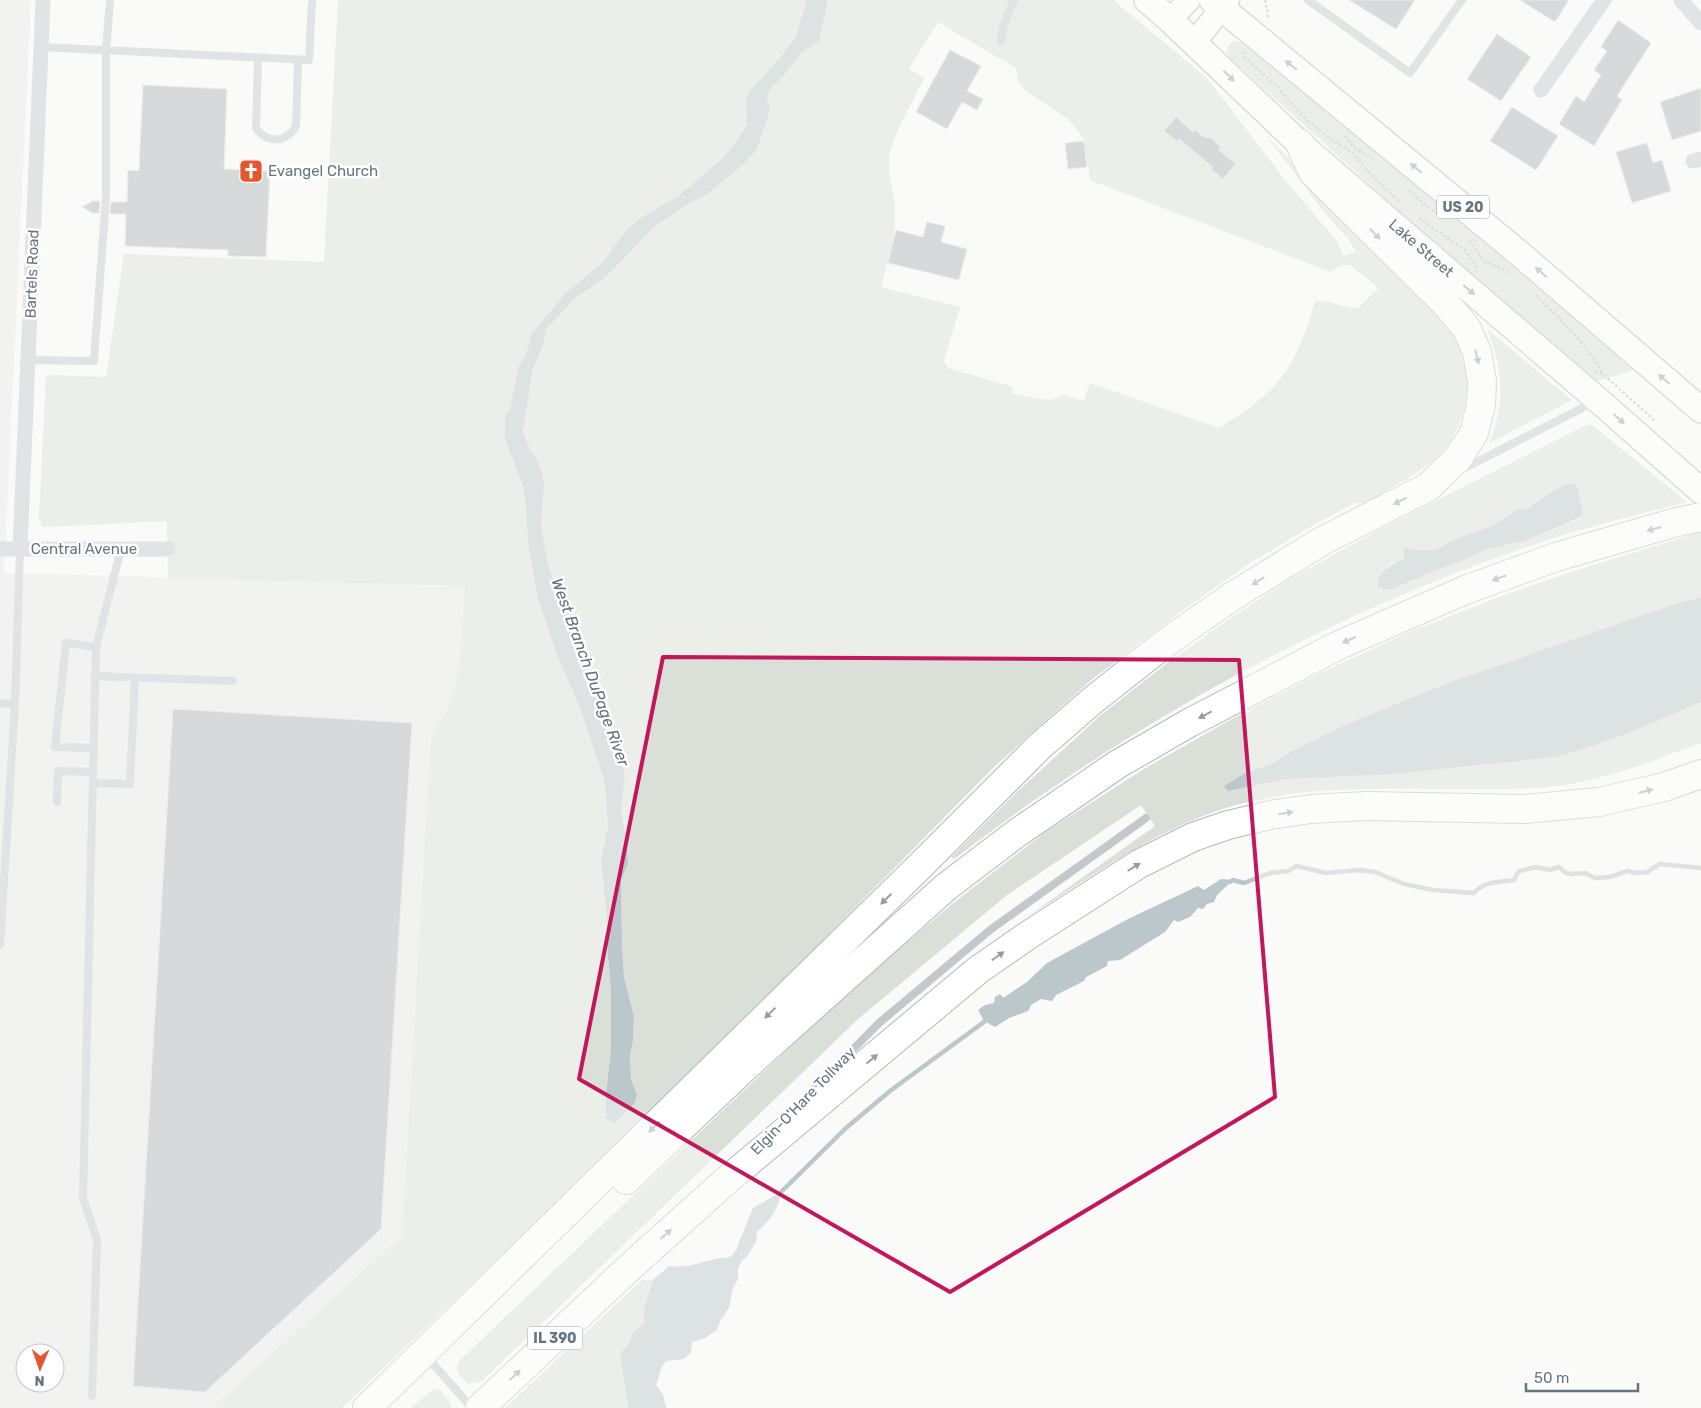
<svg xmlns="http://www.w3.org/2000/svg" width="1701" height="1408" viewBox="0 0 1701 1408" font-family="Rubik,sans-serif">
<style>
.built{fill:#e8e9e9;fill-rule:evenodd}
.green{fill:#dadfd7;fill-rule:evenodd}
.water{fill:#bbc7cb}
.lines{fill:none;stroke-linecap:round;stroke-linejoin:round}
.stream{stroke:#bbc7cb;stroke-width:4.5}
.building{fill:#aab3b9;stroke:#dcdcda}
.secondary-casing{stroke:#b3babf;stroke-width:25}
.primary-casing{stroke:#b5babe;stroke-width:28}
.motorway-casing{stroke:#b4b9bd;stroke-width:30}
.path{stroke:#bbbfc2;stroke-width:2.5;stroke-dasharray:2.5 2.5;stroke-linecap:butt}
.service{stroke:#c3c8cc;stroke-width:8}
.minor{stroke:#c3c8cc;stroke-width:15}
.secondary{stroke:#fff;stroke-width:22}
.primary{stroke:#fff;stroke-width:25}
.motorway{stroke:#fff;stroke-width:28}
.oneway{fill:#939fa8}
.marked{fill:none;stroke:#c2185b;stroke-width:4;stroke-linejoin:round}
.labels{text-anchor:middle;stroke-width:5;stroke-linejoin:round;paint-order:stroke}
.shield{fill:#fff;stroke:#939fa8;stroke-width:1}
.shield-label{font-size:14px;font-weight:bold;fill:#657683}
.poi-label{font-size:15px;fill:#657683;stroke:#fff;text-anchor:start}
.street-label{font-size:15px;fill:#657683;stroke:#fff}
.water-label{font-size:16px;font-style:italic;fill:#60757c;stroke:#fff}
</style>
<rect width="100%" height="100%" fill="#fafaf8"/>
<path class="built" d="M 0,0 L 31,0 L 4,573 L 465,586 L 459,667 L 449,708 L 431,735 L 402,1236 L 212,1408 L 0,1408 ZM 25,1353 L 55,1353 L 55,1383 L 25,1383 Z"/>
<g class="green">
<path d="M 338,0 L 807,0 L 795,36 L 779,59 L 749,91 L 746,102 L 747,124 L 736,142 L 722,159 L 677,197 L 663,206 L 614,248 L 604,261 L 587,276 L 532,333 L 525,356 L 518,367 L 510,409 L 505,416 L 505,439 L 524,489 L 529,550 L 537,596 L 557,655 L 580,708 L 604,779 L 608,826 L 601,861 L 607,918 L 607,944 L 611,990 L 611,1050 L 606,1093 L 606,1118 L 614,1123 L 637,1095 L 631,1079 L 630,1056 L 633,1041 L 634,1016 L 624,977 L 622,943 L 621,880 L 628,864 L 627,840 L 621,812 L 625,774 L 584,659 L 583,639 L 576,628 L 566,600 L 553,579 L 547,561 L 541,524 L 544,486 L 543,476 L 538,461 L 530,450 L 523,431 L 533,369 L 544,343 L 546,330 L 575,298 L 607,276 L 654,227 L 689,203 L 706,195 L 742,166 L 756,151 L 764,129 L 770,111 L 767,97 L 771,88 L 782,78 L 802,52 L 819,41 L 828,0 L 1113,0 L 1207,78 L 1285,180 L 1337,241 L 1343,256 L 1356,252 L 1349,240 L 1324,212 L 1264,133 L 1430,304 C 1436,311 1444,319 1449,327 C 1458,341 1465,361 1467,378 C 1469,406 1456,442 1434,460 C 1416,475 1393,486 1373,499 L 1362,503 L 1355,503 L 1315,524 L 1247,565 L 1183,610 L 1090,681 L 994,767 L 759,1005 L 593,1167 L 342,1408 L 212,1408 L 402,1236 L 431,735 L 449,708 L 459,667 L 465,586 L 168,578 L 167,521 L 43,527 L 39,519 L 46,375 L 106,377 L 124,254 L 324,262 ZM 938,22 L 1016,68 L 1018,82 L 1026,91 L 1068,119 L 1084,138 L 1090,180 L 1331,272 L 1341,265 L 1350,265 L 1379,288 L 1358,308 C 1343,309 1329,299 1315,301 C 1304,340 1291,376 1258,401 C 1246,411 1232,419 1219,428 L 1090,383 L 1084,400 L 1081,401 L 1064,395 L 1051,400 L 1039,399 L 1012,393 L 1013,387 L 948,368 L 944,361 L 960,307 L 881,287 C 888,261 897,235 895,208 C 894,192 887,176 889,159 C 891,138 915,98 924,78 L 909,69 Z"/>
<path d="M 1237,41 L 1242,43 C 1374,149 1505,258 1633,370 L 1595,382 L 1435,244 L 1230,58 C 1226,51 1226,48 1232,42 Z"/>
<path d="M 1487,329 L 1572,400 L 1489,443 C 1506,403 1503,368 1487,329 Z"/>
<path d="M 1592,425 L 1687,502 C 1640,514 1593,525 1548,540 C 1335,609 1131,723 954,859 L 951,857 L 1015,794 L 1101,715 L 1166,664 L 1228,620 L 1290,579 L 1384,527 L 1584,426 ZM 1567,484 L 1577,486 L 1583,510 L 1581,518 L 1525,541 L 1487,549 L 1461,561 L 1429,573 L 1380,577 L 1389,565 L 1405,558 L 1405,547 L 1420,550 L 1434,550 L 1448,542 L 1491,526 L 1517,510 L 1529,508 L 1554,490 Z"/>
<path d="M 1701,532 L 1701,597 L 1675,604 L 1450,682 L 1347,724 L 1292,751 L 1270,765 L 1247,772 L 1228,791 L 1287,779 L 1394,774 L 1556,757 C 1607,744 1654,722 1701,702 L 1701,743 C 1656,759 1611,778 1564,785 C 1531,790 1498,789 1465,789 C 1422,789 1377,788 1333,790 C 1302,791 1270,797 1240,804 C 1166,822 1091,877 1027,917 L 1155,826 L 1141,805 L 1007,895 L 857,1020 L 482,1381 L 468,1384 L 457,1372 L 457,1366 L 461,1359 L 852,988 L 956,901 L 1047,831 L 1144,769 L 1232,719 L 1312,677 L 1409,632 L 1499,597 L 1574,571 Z"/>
<path d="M 642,1280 L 653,1280 L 644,1309 L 644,1324 L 633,1332 L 630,1342 L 620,1353 L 628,1408 L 505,1408 Z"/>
<path d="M 433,1389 L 440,1390 L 450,1402 L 452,1408 L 411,1408 Z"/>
</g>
<g class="water">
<path d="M 807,0 L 828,0 L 819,41 L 802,52 L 782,78 L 771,88 L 767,97 L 770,111 L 764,129 L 756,151 L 742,166 L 706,195 L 689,203 L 654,227 L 607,276 L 575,298 L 546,330 L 544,343 L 533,369 L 523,431 L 530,450 L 538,461 L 543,476 L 544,486 L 541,524 L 547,561 L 553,579 L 566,600 L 576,628 L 584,639 L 584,659 L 625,774 L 621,812 L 627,840 L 628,864 L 621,880 L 622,943 L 624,977 L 634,1016 L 633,1041 L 630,1056 L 631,1079 L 637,1095 L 634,1104 L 614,1123 L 606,1118 L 606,1093 L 611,1050 L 611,990 L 607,944 L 607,918 L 601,861 L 608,826 L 604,779 L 580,708 L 557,655 L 537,596 L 529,550 L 524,489 L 505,439 L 505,416 L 510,409 L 518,367 L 525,356 L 532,333 L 566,293 L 604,261 L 624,233 L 639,219 L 677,197 L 722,159 L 736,142 L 747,124 L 746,102 L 749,91 L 779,59 L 795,37 Z"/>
<path d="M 1567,484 L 1575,484 L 1577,486 L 1583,510 L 1581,517 L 1525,541 L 1487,549 L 1461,561 L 1429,573 L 1392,589 L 1384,589 L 1378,587 C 1377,571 1393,564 1404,558 L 1404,547 L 1420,550 L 1435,550 L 1448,542 L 1491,526 L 1517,510 L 1529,508 L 1554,490 Z"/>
<path d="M 1701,597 L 1701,702 C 1654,722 1607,744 1556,757 L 1394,774 L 1287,779 L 1228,791 L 1224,786 L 1247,772 L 1270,765 L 1292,751 L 1347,724 L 1450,682 L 1675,604 Z"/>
<path d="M 1221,879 L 1233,880 L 1217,895 L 1214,902 L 1207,904 L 1203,909 L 1198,908 L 1190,917 L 1178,922 L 1174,920 L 1165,932 L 1120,960 L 1108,961 L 1107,966 L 1086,977 L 1084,981 L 1056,995 L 1052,1001 L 1041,999 L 1031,1005 L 1028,1011 L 1009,1018 L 995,1027 L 984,1021 L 978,1010 L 985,1005 L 994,1003 L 995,997 L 1000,994 L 1003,998 L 1027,982 L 1047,963 L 1128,919 L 1198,886 L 1204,890 Z"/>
<path d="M 781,1192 C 779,1209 769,1222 757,1232 L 756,1242 L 748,1255 L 741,1262 L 738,1269 L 738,1279 L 733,1288 L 729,1308 L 720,1321 L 717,1330 L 705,1338 L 692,1342 L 691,1352 L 684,1359 L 666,1361 C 658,1371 661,1375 656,1385 L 663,1394 L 666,1408 L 628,1408 L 620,1353 L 630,1342 L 633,1332 L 644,1324 L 644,1309 L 653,1280 L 669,1266 C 691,1269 709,1258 730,1257 L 737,1249 L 739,1242 L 753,1208 Z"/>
</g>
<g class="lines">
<g class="stream">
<path d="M 1230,882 L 1233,880 L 1244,883 L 1270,873 L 1288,871 L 1297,866 L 1326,873 L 1360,870 L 1375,872 L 1404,884 L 1433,890 L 1474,893 C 1484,881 1499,882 1514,880 L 1519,871 L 1536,867 L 1550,870 L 1559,867 L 1564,872 L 1571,874 L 1585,873 L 1595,878 L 1610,877 L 1628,871 L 1636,873 L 1647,872 L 1660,864 L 1701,868"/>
<path d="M 781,1192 L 846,1128 L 890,1091 L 988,1019"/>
</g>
</g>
<g class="building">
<path d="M 1349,0 L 1415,0 L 1396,29 Z"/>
<path d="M 1520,0 L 1569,0 L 1555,22 Z"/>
<path d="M 1618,20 L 1651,43 L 1617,96 L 1622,100 L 1594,146 L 1559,124 L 1576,96 L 1584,102 L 1601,75 L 1594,70 L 1607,51 L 1601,47 Z"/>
<path d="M 1497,34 L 1531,57 L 1501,101 L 1467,79 Z"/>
<path d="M 950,50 L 981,66 L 967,91 L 983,99 L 977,110 L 962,102 L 947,129 L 916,112 Z"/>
<path d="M 143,85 L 227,89 L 224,169 L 270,171 L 266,257 L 228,256 L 228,250 L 125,246 L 126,214 L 110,214 L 111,202 L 127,202 L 128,170 L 139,171 Z"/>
<path d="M 1701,88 L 1701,131 L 1672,140 L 1660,102 Z"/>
<path d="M 1512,107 L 1558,136 L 1536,170 L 1490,141 Z"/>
<path d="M 1176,117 L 1193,132 L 1195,130 L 1205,138 L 1211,137 L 1221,148 L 1219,150 L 1236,164 L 1223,179 L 1211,169 L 1213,167 L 1179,139 L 1177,141 L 1164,131 Z"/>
<path d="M 1084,141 L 1087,167 L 1068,169 L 1065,143 Z"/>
<path d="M 1647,143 L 1653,163 L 1662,160 L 1671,191 L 1632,203 L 1616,152 Z"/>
<path d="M 93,201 L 100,201 L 99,213 L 93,213 L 82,207 Z"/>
<path d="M 927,222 L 945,226 L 941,242 L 967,249 L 959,280 L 888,263 L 896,230 L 923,237 Z"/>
<path d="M 173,709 L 412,723 L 381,1229 L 205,1392 L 133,1386 Z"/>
</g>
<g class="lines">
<g class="secondary-casing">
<g id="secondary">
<path d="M 1170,20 L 1189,0"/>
<path d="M 1194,43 L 1228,0"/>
</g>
</g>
<g class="primary-casing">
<g id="primary">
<path id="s1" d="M 1147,0 L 1170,20 L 1300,144 L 1598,400 L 1701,491"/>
<path d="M 1212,0 L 1520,254 L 1701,410"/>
</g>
</g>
<g class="motorway-casing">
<g id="motorway">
<path d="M 626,1180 L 743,1069 L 946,887 L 1017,833 L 1118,764 L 1189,723 L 1337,646 L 1465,590 L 1556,557 L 1673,523 L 1701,517"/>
<path d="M 367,1408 L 921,865 L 1039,747 L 1093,700 L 1168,641 L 1233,596 L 1322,541 L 1428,487 L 1458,458 L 1474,433 L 1481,405 L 1482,381 L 1477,352 L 1467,329 L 1448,306 L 1313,172 L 1300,144"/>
<path d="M 480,1408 L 630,1267 L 727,1180 L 978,970 L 1030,934 L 1139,864 L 1193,837 L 1228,825 L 1270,815 L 1311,809 L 1366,806 L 1524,809 L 1599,802 L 1664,787 L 1701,774"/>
</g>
</g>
<g class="path">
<path d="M 1265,0 L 1268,16 L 1266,19"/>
<path d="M 1245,52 L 1244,57 L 1277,86 L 1303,117 L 1328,137 L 1353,153 L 1373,177 L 1400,202"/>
<path d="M 1345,136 L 1354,148 L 1372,159"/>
<path d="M 1409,190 L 1425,205 L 1445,219"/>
<path d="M 1419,218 L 1465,250 L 1477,268"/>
<path d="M 1470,240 L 1483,260 L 1508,272"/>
<path d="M 1535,295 C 1560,319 1586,343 1603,374"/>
<path d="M 1595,371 L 1603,374 L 1656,422"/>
</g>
<g class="service">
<path d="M 1308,0 L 1410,73 L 1462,0"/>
<path d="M 1001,42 L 1003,27 L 1014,0"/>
<path d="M 41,47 L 309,60 L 312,0"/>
<path d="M 258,58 L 256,128 C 267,144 286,143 296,126 L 298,60"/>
<path d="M 28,360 L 94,361 L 106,197 L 106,50 L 110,0"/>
<path d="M 1461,470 L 1594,402"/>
<path d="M 95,676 L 233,681"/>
<path d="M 0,703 L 15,704"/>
<path d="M 94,748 L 55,747 L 66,643 L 96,647"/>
<path d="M 93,783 L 130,784 L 135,678"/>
<path d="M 57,802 L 58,771 L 93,772"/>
<path d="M 0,945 L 15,704 L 20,549"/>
<path d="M 808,1095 L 879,1023 L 990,930 L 1146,818"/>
<path d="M 433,1364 L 472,1408"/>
<path d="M 92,1396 L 97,1240 L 83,1198 L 96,647 L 121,549"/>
</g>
<g class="minor">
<path d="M 1681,0 L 1701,23"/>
<path d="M 1541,90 L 1604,0"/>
<path d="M 1693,161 L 1701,159"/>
<path d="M 0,549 L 168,549"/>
<path d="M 20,549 L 43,0"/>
</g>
<use href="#secondary" class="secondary"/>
<use href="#primary" class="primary"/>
<use href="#motorway" class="motorway"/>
</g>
<defs><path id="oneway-solid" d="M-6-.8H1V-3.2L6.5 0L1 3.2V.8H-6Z" transform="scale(1.25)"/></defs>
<g class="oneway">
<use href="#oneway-solid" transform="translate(1291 65) rotate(-141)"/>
<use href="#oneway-solid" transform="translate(1229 76) rotate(44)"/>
<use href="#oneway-solid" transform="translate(1416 168) rotate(-141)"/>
<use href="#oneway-solid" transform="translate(1375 234) rotate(45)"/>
<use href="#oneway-solid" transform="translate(1541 272) rotate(-139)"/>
<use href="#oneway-solid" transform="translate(1469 290) rotate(41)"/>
<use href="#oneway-solid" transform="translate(1477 357) rotate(76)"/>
<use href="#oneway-solid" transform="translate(1664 379) rotate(-139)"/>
<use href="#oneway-solid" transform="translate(1619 419) rotate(42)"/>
<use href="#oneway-solid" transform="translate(1400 501) rotate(153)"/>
<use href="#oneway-solid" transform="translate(1654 529) rotate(164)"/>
<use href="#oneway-solid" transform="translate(1499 578) rotate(160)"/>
<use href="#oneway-solid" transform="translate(1258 581) rotate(149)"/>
<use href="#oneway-solid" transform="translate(1349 640) rotate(156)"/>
<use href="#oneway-solid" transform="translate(1205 715) rotate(152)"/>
<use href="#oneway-solid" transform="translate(1646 791) rotate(-13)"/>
<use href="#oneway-solid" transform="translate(1286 813) rotate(-9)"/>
<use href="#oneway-solid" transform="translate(1134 867) rotate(-32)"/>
<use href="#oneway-solid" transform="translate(886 899) rotate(136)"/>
<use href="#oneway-solid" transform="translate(998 956) rotate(-35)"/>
<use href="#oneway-solid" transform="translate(770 1013) rotate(136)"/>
<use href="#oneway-solid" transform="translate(872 1059) rotate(-40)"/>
<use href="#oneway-solid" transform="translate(654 1127) rotate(136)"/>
<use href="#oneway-solid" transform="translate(666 1234) rotate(-42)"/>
<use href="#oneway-solid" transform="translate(515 1375) rotate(-43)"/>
</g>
<path d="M0 0H1701V1408H0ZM 663,657 L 1239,660 L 1275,1097 L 950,1292 L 579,1079 Z" fill="#fafaf8" fill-opacity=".55" fill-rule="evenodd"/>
<path class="marked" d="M 663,657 L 1239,660 L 1275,1097 L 950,1292 L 579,1079 Z"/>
<defs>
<g id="church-square" transform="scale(1.25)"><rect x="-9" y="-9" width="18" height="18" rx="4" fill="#e4572e" stroke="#fff"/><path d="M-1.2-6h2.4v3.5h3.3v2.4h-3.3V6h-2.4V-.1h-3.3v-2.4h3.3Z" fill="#fff"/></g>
</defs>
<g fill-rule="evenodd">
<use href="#church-square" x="251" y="171"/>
</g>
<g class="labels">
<g class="shield">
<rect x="1437" y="195.5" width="52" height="23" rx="4"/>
<rect x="527.5" y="1326.5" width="55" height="23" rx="4"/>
</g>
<g class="shield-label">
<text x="1463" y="212">US 20</text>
<text x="555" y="1343">IL 390</text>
</g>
<g class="poi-label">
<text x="268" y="176">Evangel Church</text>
</g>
<g class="street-label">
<text dy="5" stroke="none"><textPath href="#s1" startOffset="370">Lake Street</textPath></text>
<text transform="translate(32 274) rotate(-88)" y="5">Bartels Road</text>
<text x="84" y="554">Central Avenue</text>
<text transform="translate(803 1101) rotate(-46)" y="5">Elgin-O'Hare Tollway</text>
</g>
<g class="water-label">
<text transform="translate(591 672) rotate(70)" y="6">West Branch DuPage River</text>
</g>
</g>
<g transform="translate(40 1368) rotate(182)"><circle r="24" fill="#ffffff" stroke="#c1c8cd"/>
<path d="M0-4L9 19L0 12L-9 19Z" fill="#e4572e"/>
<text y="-8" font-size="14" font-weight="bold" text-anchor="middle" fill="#657683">N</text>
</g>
<path d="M1526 1383v8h112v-8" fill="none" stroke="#657683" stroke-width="2.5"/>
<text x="1534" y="1383" font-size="15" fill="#657683" stroke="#ffffff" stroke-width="4" paint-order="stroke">50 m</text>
</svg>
